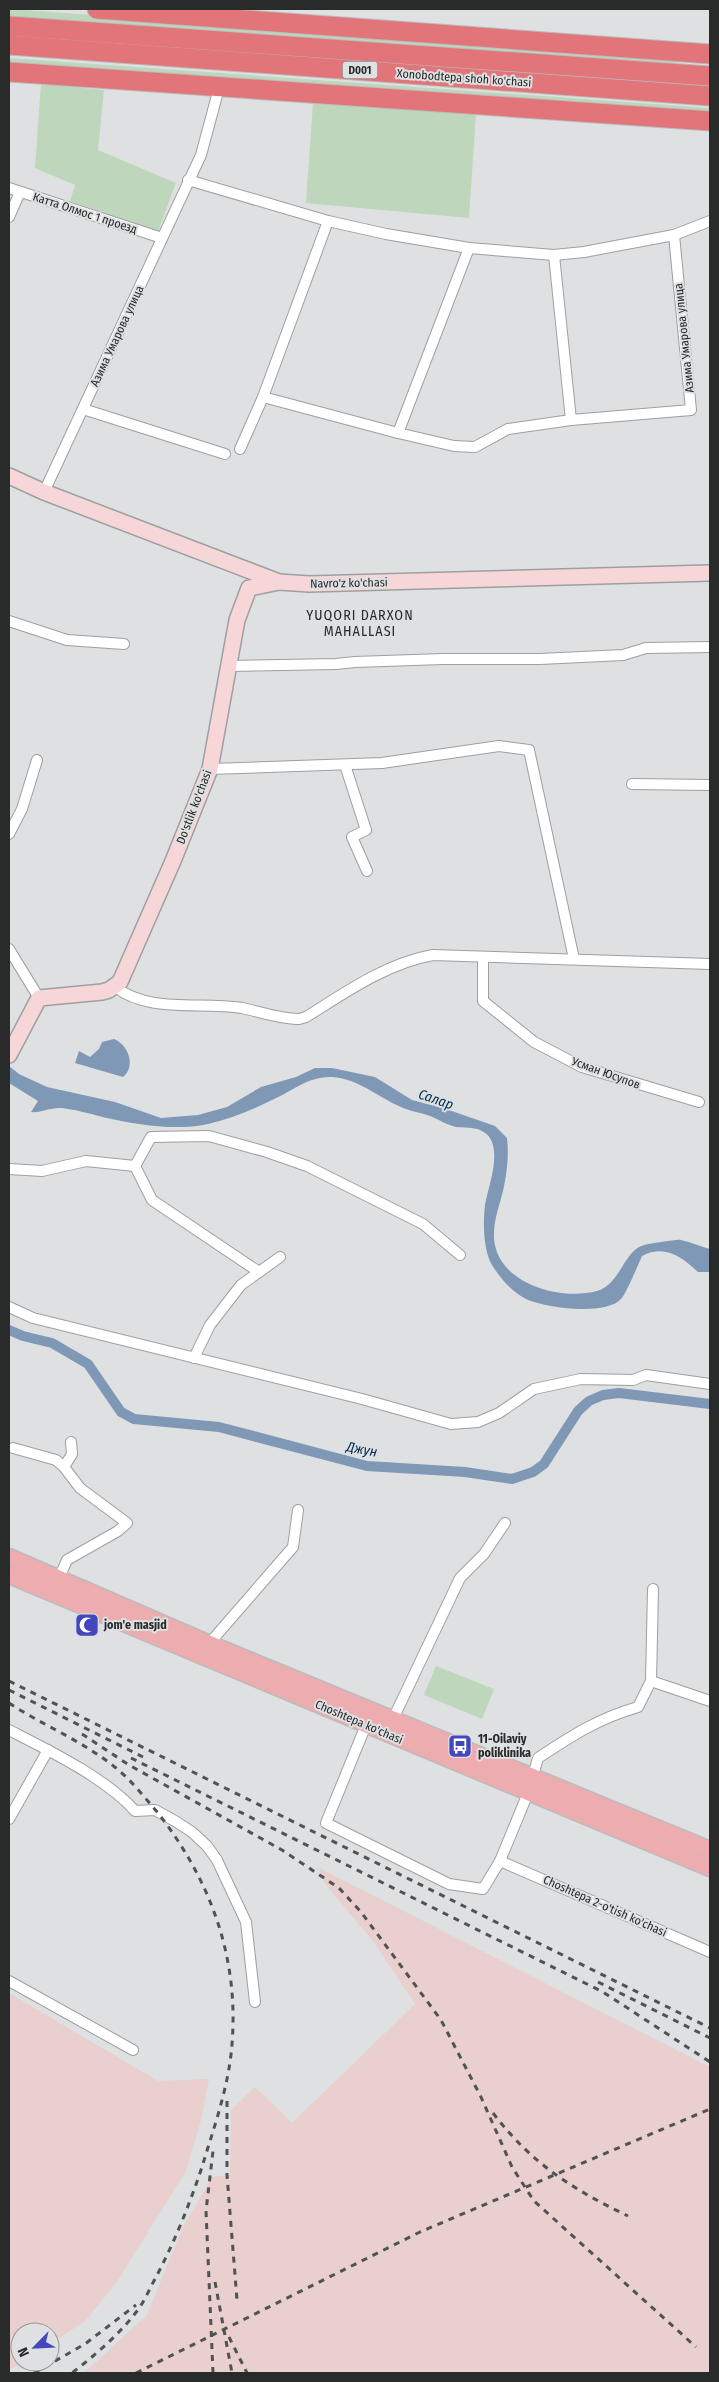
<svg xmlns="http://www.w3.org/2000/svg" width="719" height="2382" viewBox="0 0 719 2382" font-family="'Fira Sans Condensed',sans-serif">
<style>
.industrial{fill:#e9cfcd}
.green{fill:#bed6bc}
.water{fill:#7e98b5}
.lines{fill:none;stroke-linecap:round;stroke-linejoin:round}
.canal{stroke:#7e98b5;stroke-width:10}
.street-casing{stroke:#9d9fa1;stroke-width:12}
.secondary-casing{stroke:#9d9fa1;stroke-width:18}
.primary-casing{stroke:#bbb;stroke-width:19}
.highway-casing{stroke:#bbb;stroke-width:21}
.street{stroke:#fff;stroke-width:10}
.secondary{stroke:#f6d6d7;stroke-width:15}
.primary{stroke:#edacaf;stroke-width:16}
.highway{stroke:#e1757a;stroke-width:19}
.rail{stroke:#515253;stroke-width:3;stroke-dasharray:6 6;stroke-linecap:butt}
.labels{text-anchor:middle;stroke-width:4;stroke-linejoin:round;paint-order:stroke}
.shield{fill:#dee0e2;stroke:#5f6161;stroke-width:1}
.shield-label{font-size:11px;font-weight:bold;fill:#292a2a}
.street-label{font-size:12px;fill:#292a2a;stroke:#dee0e2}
.poi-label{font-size:12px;font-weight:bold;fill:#292a2a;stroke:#dee0e2;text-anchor:start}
.neighbourhood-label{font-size:14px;letter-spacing:1px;fill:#292a2a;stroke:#dee0e2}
.water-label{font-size:14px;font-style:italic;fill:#002a50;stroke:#dee0e2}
</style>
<rect width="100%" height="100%" fill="#dee0e2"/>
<g class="industrial">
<path d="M 319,1868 L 710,2067 L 710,2373 L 84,2373 L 147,2315 L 182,2229 L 212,2177 L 230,2175 L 231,2110 L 255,2087 L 292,2123 L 415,2004 L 373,1941 L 325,1884 Z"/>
<path d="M 9,1993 L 158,2081 L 209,2079 L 201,2120 L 186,2171 L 116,2283 L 85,2321 L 50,2344 L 50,2332 L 20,2332 L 20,2362 L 24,2362 L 9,2370 Z"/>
</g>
<g class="green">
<path d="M 9,9 L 673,57 L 677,64 L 9,16 Z"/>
<path d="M 9,58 L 710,108 L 710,115 L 9,65 Z"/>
<path d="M 41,84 L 104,90 L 98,150 L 176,183 L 158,231 L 70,201 L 75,185 L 35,168 Z"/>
<path d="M 313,103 L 476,114 L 469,218 L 306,203 Z"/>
<path d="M 436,1666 L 494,1689 L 482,1719 L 424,1695 Z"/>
</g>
<g class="water">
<path d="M 114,1039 C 129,1045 136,1067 123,1077 L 75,1063 L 79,1051 L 90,1057 L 99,1049 L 102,1042 Z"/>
<path d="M 9,1066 L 19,1074 L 47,1087 L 115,1102 L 161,1118 L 198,1115 L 227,1107 L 261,1087 L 296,1077 L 315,1068 L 332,1068 L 375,1077 L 412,1100 L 446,1109 L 495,1126 L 507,1138 C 509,1156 507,1173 503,1191 C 499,1207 493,1222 494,1239 C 498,1284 560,1301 597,1291 C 620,1285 624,1250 644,1245 C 649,1244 678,1239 681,1240 C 691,1242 701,1247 710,1249 L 710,1272 L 698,1272 C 682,1257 665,1244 642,1256 C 638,1265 626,1294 621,1299 C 605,1316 546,1308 526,1299 C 512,1292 500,1278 492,1265 C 483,1249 483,1223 485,1205 C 488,1186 507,1141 480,1130 C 473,1127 464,1128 456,1127 C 447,1125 438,1119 430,1116 C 422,1113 414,1112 406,1109 C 381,1100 361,1079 332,1077 C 308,1076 293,1091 272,1100 C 252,1110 230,1119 208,1124 C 175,1131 139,1125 107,1118 C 95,1115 70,1108 59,1108 C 49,1108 41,1113 31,1112 L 38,1101 L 9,1083 Z"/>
</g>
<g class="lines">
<path class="canal" d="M 9,1330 L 23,1336 L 52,1343 L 88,1364 L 121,1412 L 134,1419 L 219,1427 L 367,1466 L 465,1472 L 512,1479 L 533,1472 L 544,1464 L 578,1411 L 589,1401 L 603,1395 L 619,1393 L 710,1404"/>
<g class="street-casing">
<g id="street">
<path d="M 188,180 L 328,221 L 386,234 L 469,248 L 554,255 L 584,252 L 674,235 L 710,221"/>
<path d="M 9,188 L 162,238"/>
<path d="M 9,217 L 20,192"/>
<path d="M 328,221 L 263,397 L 398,433 L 454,446 L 475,447 L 508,429 L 571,420 L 691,410 L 674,235"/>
<path d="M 554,255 L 571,420"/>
<path d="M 83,409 L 225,454"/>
<path d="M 398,433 L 469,248"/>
<path d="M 240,449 L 263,397"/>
<path d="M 44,492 L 201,155 L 219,88"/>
<path d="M 9,621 L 67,640 L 124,644"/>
<path d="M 229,666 L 336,664 L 355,662 L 443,659 L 540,659 L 623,655 L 646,648 L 710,647"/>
<path d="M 345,765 L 366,830 L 352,837 L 367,871"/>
<path d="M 210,769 L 382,763 L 499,746 L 529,750 L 574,959"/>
<path d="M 632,784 L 710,785"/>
<path d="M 9,834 L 22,809 L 37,760"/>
<path d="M 9,949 L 39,998"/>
<path d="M 483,957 L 483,1001 L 534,1042 L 582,1067 L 699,1102"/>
<path d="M 115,987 C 151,1014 200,1001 242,1008 C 261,1012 280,1019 299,1019 L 306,1017 C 346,992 387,963 433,955 L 710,964"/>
<path d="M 135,1166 L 151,1137 L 209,1136 L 267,1152 L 307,1166 L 423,1224 L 460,1255"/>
<path d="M 135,1166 L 152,1200 L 259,1272"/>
<path d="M 9,1169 L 42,1171 L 86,1161 L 135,1166"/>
<path d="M 9,1307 L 33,1318 L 362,1399 L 451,1424 L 478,1422 L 499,1413 L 534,1389 L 581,1379 L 633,1380 L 646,1375 L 710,1384"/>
<path d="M 194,1358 L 210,1325 L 241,1285 L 280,1257"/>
<path d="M 13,1448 L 56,1460 L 64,1467 L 80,1488 L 127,1523 L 118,1531 L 67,1560 L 59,1578"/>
<path d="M 64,1467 L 72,1454 L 71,1442"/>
<path d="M 212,1645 L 214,1638 L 293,1547 L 298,1510"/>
<path d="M 651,1681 L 710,1701"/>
<path d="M 393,1719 L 460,1578 L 484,1554 L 505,1523"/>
<path d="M 366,1725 L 326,1823 L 449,1884 L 483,1889 L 500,1861 L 528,1793 L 538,1758 C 573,1735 597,1719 638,1707 L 651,1681 L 653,1589"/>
<path d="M 9,1730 C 48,1750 106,1778 135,1811 L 155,1810 L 175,1821 L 192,1832 L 207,1846 L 217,1860 L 246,1922 L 255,2002"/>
<path d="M 9,1819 L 48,1750"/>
<path d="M 500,1861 L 710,1952"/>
<path d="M 9,1981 L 133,2050"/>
</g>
</g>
<g class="secondary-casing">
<g id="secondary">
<path d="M 9,476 L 44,492 L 279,582 L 309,584 L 710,573"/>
<path d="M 9,1055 L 39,998 L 102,992 L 109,990 L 120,982 L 173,861 L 210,769 L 237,620 L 249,588 L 279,582"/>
</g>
</g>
<g class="primary-casing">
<g id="primary">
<path d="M 9,1557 L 212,1645 L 710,1850"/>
<path d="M 9,1575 L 710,1868"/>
</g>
</g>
<g class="highway-casing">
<g id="highway">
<path d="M 97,9 L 710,54"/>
<path d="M 9,26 L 710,76"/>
<path d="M 9,45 L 710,96"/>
<path d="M 9,72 L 710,121"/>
</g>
</g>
<use href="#street" class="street"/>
<use href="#secondary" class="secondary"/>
<use href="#primary" class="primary"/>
<use href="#highway" class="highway"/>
<g class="rail">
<path d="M 9,1681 L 710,2028"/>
<path d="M 9,1690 L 143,1757"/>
<path d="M 9,1703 C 44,1726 83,1741 116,1768 C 132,1781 145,1798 158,1813 C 211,1881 239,1958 232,2044 C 229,2086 214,2127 202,2167 C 189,2206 174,2243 155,2279 C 149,2290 144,2302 137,2311 C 119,2335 95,2355 72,2373"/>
<path d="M 82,1734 L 129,1765 L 282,1850 L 339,1888 L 361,1912 L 441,2020 L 481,2097 L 512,2167 L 534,2201 L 696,2347"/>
<path d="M 131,1758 L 603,1992 L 710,2062"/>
<path d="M 598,1982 L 710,2038"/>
<path d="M 227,2101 L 227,2175 L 237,2300"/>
<path d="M 493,2113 C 531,2163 572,2189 628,2216"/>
<path d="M 215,2282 L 232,2373"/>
<path d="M 229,2337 L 247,2373"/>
<path d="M 34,2373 L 85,2344 L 136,2305"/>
<path d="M 136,2373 L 420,2232 L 710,2109"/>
<path d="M 213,2373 L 206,2211 L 213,2151"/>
</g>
</g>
<defs>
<g id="mosque-square" transform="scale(1.25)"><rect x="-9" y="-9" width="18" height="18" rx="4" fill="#4247bc" stroke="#dee0e2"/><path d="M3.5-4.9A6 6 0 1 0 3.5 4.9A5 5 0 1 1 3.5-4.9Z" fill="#fff"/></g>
<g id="bus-square" transform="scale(1.25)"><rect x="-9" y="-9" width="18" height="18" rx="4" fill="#4247bc" stroke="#dee0e2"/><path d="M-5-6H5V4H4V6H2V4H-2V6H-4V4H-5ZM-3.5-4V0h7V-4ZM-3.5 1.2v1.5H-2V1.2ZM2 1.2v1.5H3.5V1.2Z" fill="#fff"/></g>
</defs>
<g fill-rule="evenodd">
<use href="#mosque-square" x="87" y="1625"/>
<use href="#bus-square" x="460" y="1746"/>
</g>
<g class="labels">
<rect class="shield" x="342.5" y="61.5" width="35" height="17" rx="4"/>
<g class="shield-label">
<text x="360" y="74">D001</text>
</g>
<g class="street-label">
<text transform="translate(464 78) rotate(4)" y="4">Xonobodtepa shoh ko'chasi</text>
<text transform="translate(85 213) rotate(18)" y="4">Катта Олмос 1 проезд</text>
<text transform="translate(117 336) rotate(-65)" y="4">Азима Умарова улица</text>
<text transform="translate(684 338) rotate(-96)" y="4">Азима Умарова улица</text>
<text transform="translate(349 583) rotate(-1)" y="4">Navro'z ko'chasi</text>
<text transform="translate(194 807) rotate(-69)" y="4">Do'stlik ko'chasi</text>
<text transform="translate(606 1073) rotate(20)" y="4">Усман Юсупов</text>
<text transform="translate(359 1722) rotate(23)" y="4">Choshtepa ko'chasi</text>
<text transform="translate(605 1906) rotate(24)" y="4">Choshtepa 2-o'tish ko'chasi</text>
</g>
<g class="poi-label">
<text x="104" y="1629">jom'e masjid</text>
<text x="478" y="1743">11-Oilaviy<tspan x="478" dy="14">poliklinika</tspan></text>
</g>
<g class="neighbourhood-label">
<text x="360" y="620">YUQORI DARXON<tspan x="360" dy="16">MAHALLASI</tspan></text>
</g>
<g class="water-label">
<text transform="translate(436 1099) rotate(19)" y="5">Салар</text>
<text transform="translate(362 1449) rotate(11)" y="5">Джун</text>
</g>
</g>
<rect width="719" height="2382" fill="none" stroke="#292a2a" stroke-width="20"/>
<g transform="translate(35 2347) rotate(246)"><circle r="24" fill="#dee0e2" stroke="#969798"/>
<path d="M0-4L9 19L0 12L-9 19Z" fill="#4247bc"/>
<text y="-8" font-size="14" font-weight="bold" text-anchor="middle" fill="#292a2a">N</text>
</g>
</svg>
